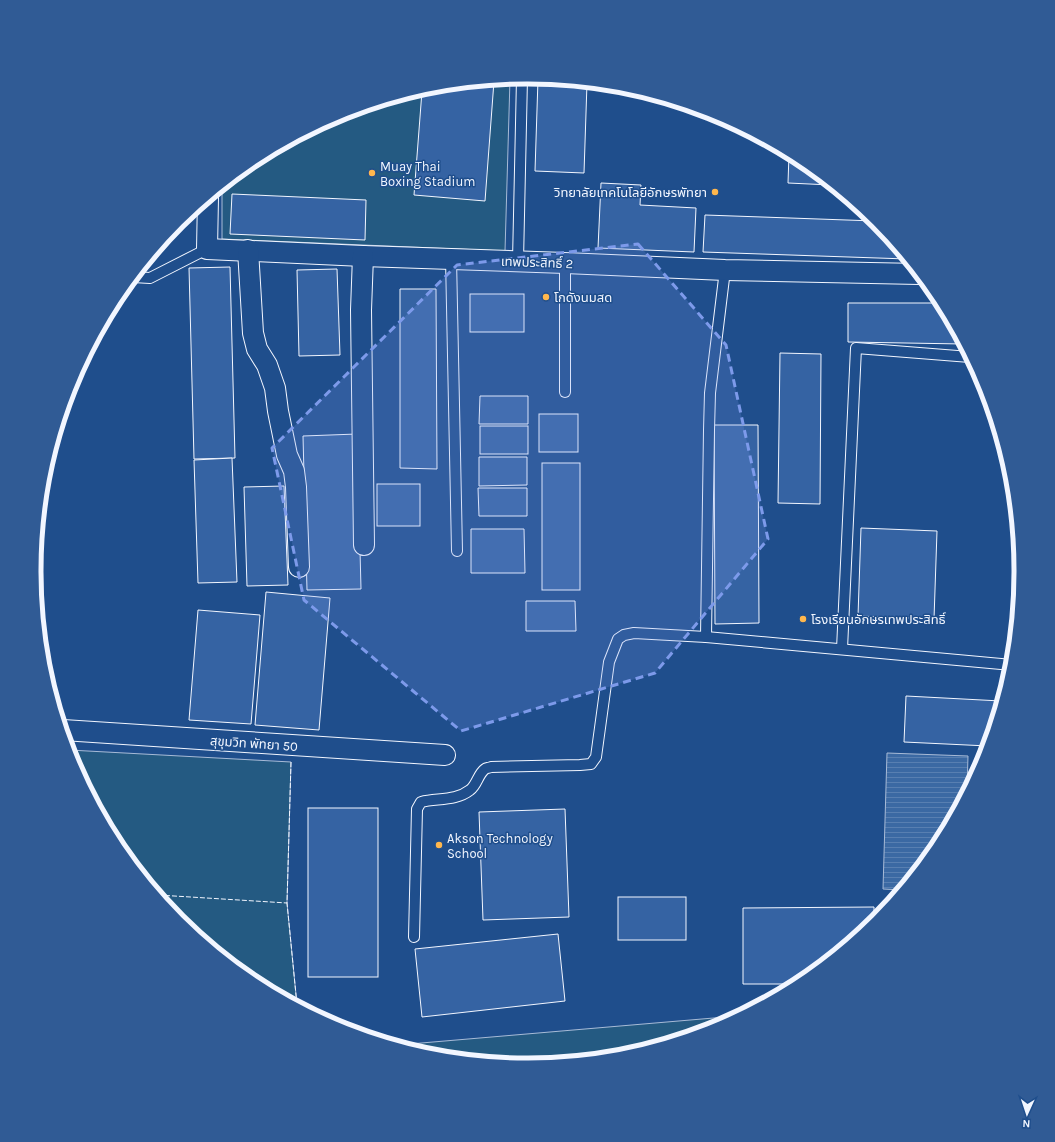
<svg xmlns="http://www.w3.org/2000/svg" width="1055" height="1142" viewBox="0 0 1055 1142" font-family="Karla,'Noto Sans Thai',sans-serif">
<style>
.grass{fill:#245a82;stroke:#a8bbd7}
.water{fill:url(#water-rules);stroke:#a8bbd7}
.building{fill:#3563a3;stroke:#f2f6ff}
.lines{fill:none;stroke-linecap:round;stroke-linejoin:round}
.lane-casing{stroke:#f2f6ff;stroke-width:12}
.street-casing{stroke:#f2f6ff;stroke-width:22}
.lane{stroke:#1f4e8c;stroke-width:10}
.street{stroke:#1f4e8c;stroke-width:20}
.fence{stroke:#f2f6ff;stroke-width:1;stroke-dasharray:5 2;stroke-linecap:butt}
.marked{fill:#7d9aea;fill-opacity:0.2;stroke:#7d9aea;stroke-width:3;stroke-dasharray:8 5;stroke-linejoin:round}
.poi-dot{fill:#ffb74d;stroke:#1f4e8c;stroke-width:1.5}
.labels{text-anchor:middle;stroke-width:3;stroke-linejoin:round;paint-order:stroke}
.poi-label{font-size:13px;fill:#f2f6ff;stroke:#1f4e8c;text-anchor:start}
.street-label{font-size:13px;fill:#f2f6ff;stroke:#1f4e8c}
.rim{fill:none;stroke:#f2f6ff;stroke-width:5}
</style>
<defs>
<pattern id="water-rules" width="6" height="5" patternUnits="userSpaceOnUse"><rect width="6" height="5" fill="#3b69a3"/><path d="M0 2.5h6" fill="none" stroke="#587fb1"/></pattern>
</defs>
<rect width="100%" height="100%" fill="#1f4e8c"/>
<g class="grass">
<path d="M 510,79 L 505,251 L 222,239 L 222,186 L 254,161 L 339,115 L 431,87 Z"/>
<path d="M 69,750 L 291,762 L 287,903 L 297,1005 L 253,981 L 178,920 L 117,845 L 71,760 Z"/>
<path d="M 737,1016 L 716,1027 L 624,1055 L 527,1064 L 431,1055 L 398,1045 Z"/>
</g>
<path class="water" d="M 887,753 L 968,756 L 967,790 L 938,845 L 901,890 L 883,889 Z"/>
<g class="building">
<path d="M 538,79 L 587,83 L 584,173 L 535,171 Z"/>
<path d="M 494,81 L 485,201 L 414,195 L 422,91 L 418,91 L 431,87 Z"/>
<path d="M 789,154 L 802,161 L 831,185 L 788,183 Z"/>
<path d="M 601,183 L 641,185 L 640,205 L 696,208 L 694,252 L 598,248 Z"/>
<path d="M 232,194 L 366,200 L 365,240 L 230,234 Z"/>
<path d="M 705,215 L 875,221 L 907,259 L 703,252 Z"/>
<path d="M 230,267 L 235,458 L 194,459 L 189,268 Z"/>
<path d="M 337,269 L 340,355 L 299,356 L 297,270 Z"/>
<path d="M 400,289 L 436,289 L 437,469 L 400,468 Z"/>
<rect x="470" y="294" width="54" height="38"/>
<path d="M 848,303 L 941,303 L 963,344 L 848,342 Z"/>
<path d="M 780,353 L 821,354 L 820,504 L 778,503 Z"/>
<path d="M 480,396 L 528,396 L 528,424 L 479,424 Z"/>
<rect x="539" y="414" width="39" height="38"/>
<path d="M 714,425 L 758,425 L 759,623 L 715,624 Z"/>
<rect x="480" y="426" width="48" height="28"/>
<path d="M 357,434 L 361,589 L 307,590 L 303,436 Z"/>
<path d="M 479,457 L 527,457 L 527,485 L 479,486 Z"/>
<path d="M 232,458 L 237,582 L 198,583 L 194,460 Z"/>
<rect x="542" y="463" width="38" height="127"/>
<rect x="377" y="484" width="43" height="42"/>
<path d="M 284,486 L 288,585 L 247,586 L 244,487 Z"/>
<path d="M 478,488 L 527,488 L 527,516 L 479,516 Z"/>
<path d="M 861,528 L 937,531 L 934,619 L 858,616 Z"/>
<path d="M 471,529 L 524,529 L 525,573 L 471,573 Z"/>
<path d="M 266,592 L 330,598 L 319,730 L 255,725 Z"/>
<path d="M 526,601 L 575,601 L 576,631 L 526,631 Z"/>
<path d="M 198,610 L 260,615 L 251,724 L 189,720 Z"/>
<path d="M 906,696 L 1001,701 L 988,746 L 904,742 Z"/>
<rect x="308" y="808" width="70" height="169"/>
<path d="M 565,809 L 569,917 L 483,920 L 479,812 Z"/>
<rect x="618" y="897" width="68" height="43"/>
<path d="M 874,907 L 874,922 L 801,981 L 797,984 L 743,984 L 743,908 Z"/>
<path d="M 558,934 L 565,1001 L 422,1017 L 415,949 Z"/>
</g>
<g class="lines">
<g class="lane-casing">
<g id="lane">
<path d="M 451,258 L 457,551"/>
<path d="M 518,261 L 522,78"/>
<path d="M 565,263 L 565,392"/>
<path d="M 133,277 L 150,278 L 207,249"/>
<path d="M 706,637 L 709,430 L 710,393 L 725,270"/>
<path d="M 842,649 L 856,348 L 970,357"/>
<path d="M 414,937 L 417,809 L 421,802 C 438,798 456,801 470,790 C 477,785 478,774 485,769 C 486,768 489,768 491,767 L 580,765 L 591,764 L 596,757 L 609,662 L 618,639 L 624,635 L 634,633 L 706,637 L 1012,665"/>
</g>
</g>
<g class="street-casing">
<g id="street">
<path d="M 208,198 L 207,249 L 363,256 L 565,263 L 725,270 L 919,274"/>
<path d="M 248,250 L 253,333 L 257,349 L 267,365 L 275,388 L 278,411 L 287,455 L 294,471 L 296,487 L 299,567"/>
<path d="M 363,256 L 361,310 L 364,545"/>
<path d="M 63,730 L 445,755"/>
</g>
</g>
<use href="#lane" class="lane"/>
<use href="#street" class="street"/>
<g class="fence">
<path d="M 291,762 L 287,903 L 297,1005"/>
<path d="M 158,895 L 287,903"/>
</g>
</g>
<path class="marked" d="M 638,244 L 726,345 L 768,539 L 655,673 L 461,731 L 304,600 L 272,448 L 457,265 Z"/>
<g class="poi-dot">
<circle cx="372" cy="173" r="4"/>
<circle cx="715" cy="192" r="4"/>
<circle cx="546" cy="297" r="4"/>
<circle cx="803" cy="619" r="4"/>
<circle cx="439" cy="845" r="4"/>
</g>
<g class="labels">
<g class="poi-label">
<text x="380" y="171">Muay Thai<tspan x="380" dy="15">Boxing Stadium</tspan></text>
<text x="707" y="197" text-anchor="end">วิทยาลัยเทคโนโลยีอักษรพัทยา</text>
<text x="554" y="302">โกดังนมสด</text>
<text x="811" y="624">โรงเรียนอักษรเทพประสิทธิ์</text>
<text x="447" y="843">Akson Technology<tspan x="447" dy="15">School</tspan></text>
</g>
<g class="street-label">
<text transform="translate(537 262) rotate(2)" y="5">เทพประสิทธิ์ 2</text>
<text transform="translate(254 743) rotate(4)" y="5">สุขุมวิท พัทยา 50</text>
</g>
</g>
<path d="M0 0H1055V1142H0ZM527 84H528A486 486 0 0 1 1014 570V572A486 486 0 0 1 528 1058H527A486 486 0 0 1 41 572V570A486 486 0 0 1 527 84Z" fill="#305b95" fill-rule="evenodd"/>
<path class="rim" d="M527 84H528A486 486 0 0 1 1014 570V572A486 486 0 0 1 528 1058H527A486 486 0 0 1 41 572V570A486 486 0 0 1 527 84Z"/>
<g transform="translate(1027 1114) rotate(183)" stroke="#1f4e8c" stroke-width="3" paint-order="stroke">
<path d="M0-3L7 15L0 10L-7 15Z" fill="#f2f6ff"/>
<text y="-6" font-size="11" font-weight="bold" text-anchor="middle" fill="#f2f6ff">N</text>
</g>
</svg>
